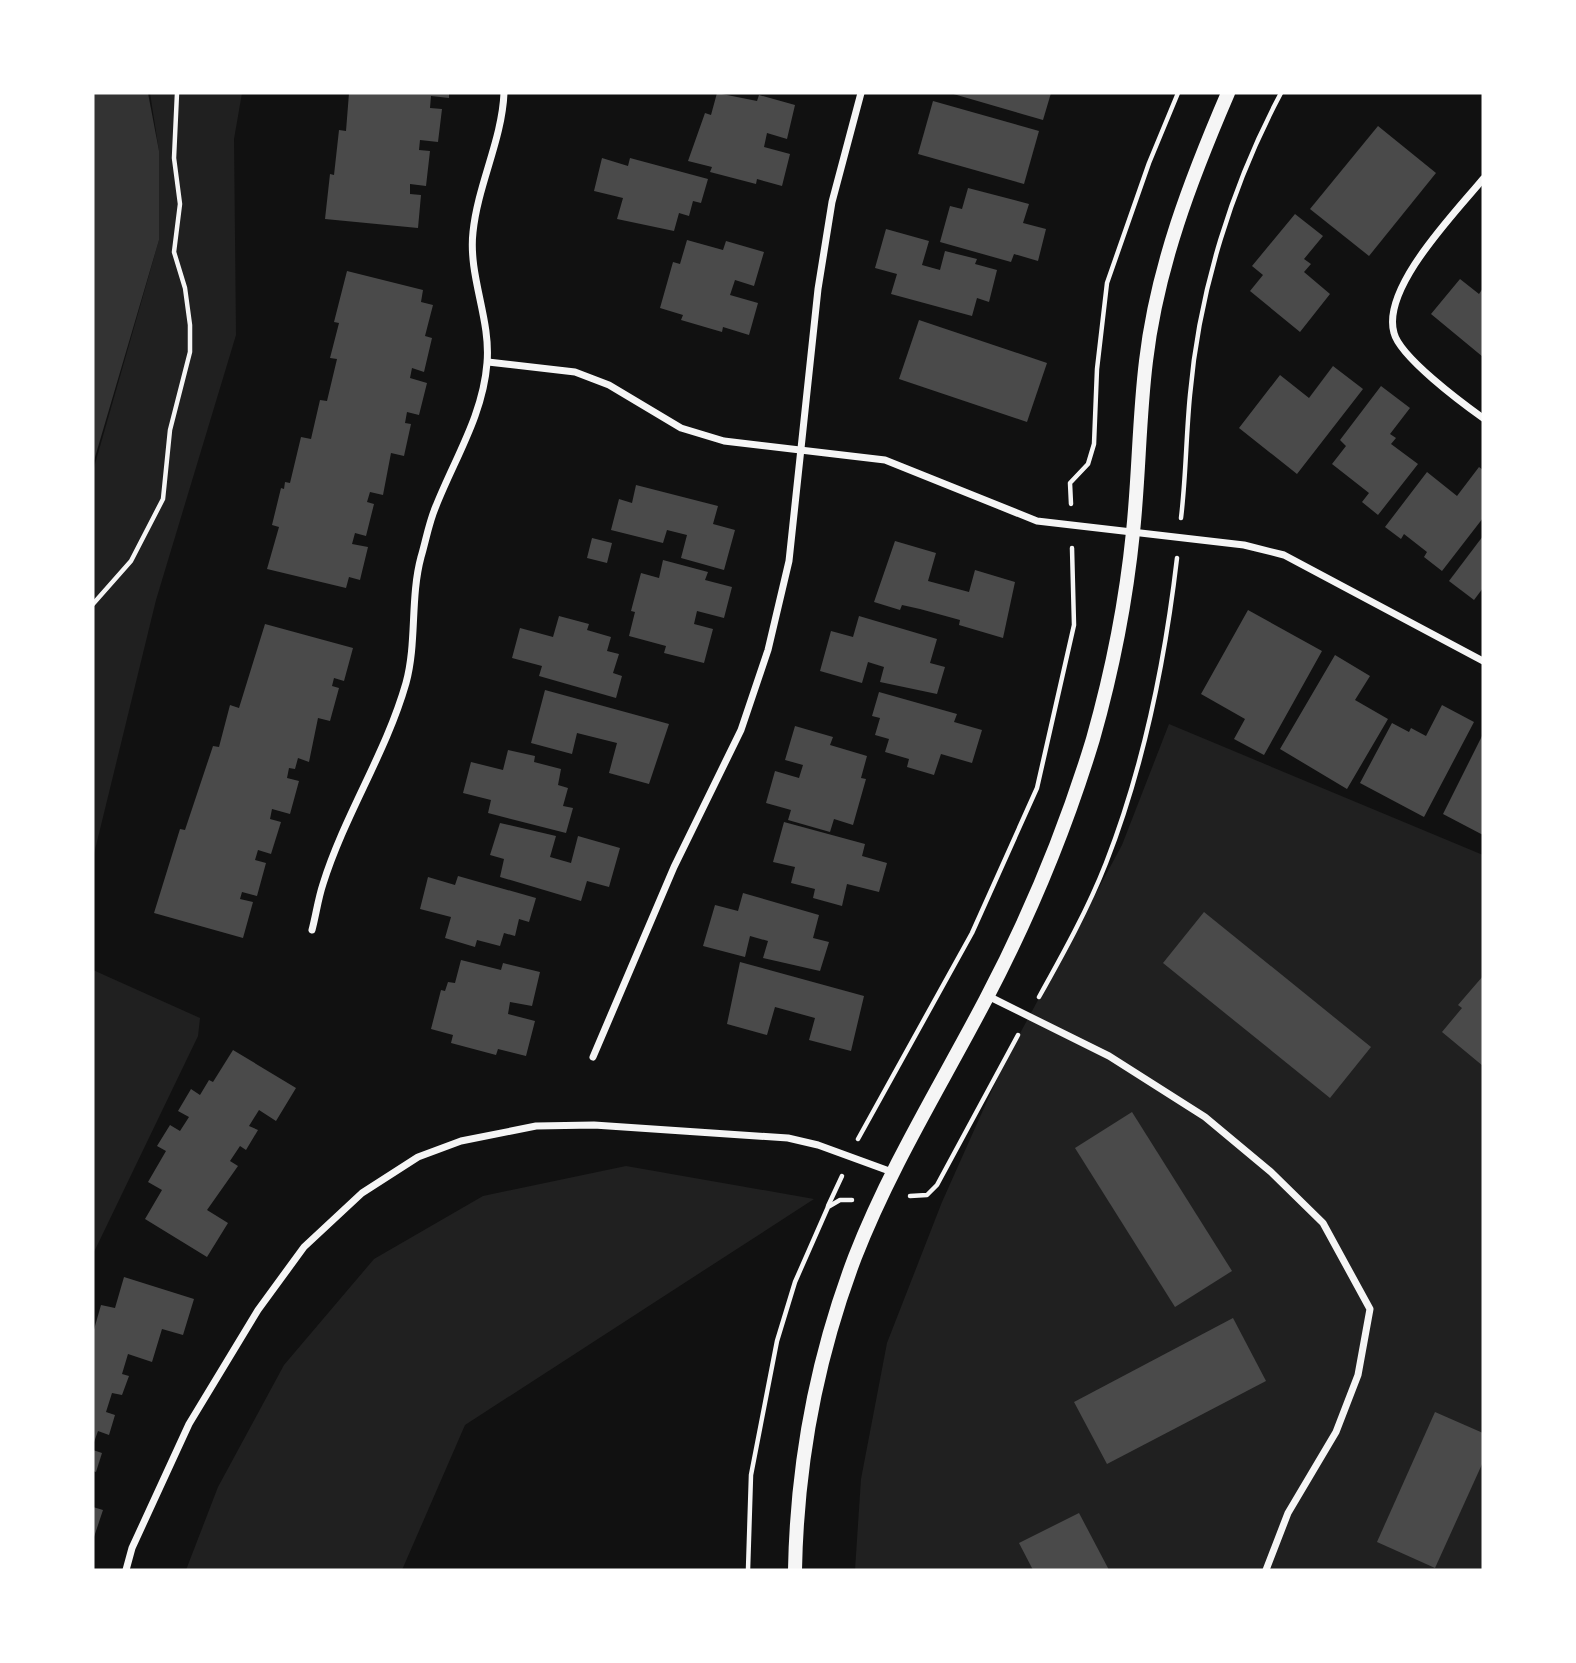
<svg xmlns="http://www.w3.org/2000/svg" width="1576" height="1663" viewBox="0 0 1576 1663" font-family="Quicksand,sans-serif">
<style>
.green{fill:#202020}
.water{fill:#333}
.building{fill:#4a4a4a}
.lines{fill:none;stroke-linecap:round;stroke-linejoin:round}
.path{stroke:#f5f5f5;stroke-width:4.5}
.minor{stroke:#f5f5f5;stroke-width:7}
.secondary{stroke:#f5f5f5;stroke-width:14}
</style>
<rect width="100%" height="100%" fill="#111"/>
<g class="green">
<path d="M 150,93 L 242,93 L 234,139 L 236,335 L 156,600 L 93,858 L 93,471 L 159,240 L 159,151 Z"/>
<path d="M 1169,724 L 1483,855 L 1483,1570 L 855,1570 L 861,1479 L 887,1343 L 942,1202 L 1005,1061 L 1122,845 Z"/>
<path d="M 93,970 L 200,1018 L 198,1036 L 93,1254 Z"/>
<path d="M 626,1166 L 814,1199 L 465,1425 L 402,1570 L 186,1570 L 218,1487 L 284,1365 L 374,1259 L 483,1196 Z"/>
</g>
<path class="water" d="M 93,93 L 148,93 L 159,151 L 159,240 L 93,464 Z"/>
<g class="building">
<path d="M 349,93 L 449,93 L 449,98 L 431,96 L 430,108 L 442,109 L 438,142 L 420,140 L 419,150 L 430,151 L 426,186 L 410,184 L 410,194 L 421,195 L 418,228 L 325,219 L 330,174 L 334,175 L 339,130 L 346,131 Z"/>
<path d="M 717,93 L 757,101 L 759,95 L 795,105 L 787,139 L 767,133 L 764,147 L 790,154 L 782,186 L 757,179 L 756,184 L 710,172 L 712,167 L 688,161 L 705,113 L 711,115 Z"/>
<path d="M 950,93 L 1051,93 L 1043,120 Z"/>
<path d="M 933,101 L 1039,131 L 1024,184 L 918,154 Z"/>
<path d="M 1378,126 L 1436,173 L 1369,256 L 1310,209 Z"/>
<path d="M 602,158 L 628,166 L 630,158 L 708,179 L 701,203 L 693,201 L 689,216 L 679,213 L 674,231 L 617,219 L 623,198 L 594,191 Z"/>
<path d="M 968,188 L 1029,204 L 1023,223 L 1046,229 L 1038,261 L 1014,254 L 1011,262 L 940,242 L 950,206 L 962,209 Z"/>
<path d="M 1295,214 L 1323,236 L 1304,259 L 1311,264 L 1304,272 L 1330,294 L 1300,332 L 1250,291 L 1263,275 L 1252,266 Z"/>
<path d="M 886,229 L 929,241 L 922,265 L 940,270 L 945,251 L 977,259 L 975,264 L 997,270 L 989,302 L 977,298 L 972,316 L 891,294 L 897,274 L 875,268 Z"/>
<path d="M 687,240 L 723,250 L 726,241 L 764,252 L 754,286 L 735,280 L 730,295 L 758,303 L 749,335 L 723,327 L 722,332 L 681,320 L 683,315 L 660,308 L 673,262 L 680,264 Z"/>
<path d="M 347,271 L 423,290 L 421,302 L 433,305 L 425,336 L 432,338 L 424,372 L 412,368 L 410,378 L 427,383 L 419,415 L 407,412 L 405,423 L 411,424 L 404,456 L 391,453 L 383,495 L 370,492 L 367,502 L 374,504 L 366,536 L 355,533 L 352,544 L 368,547 L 360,580 L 349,577 L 346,588 L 267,569 L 279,527 L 272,525 L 281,488 L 284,489 L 285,482 L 290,483 L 301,437 L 311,439 L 320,400 L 327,401 L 337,359 L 330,358 L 339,323 L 334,322 Z"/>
<path d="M 1460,279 L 1479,294 L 1483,288 L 1483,357 L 1431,314 Z"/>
<path d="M 919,320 L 1047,363 L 1027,422 L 899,379 Z"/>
<path d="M 1333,366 L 1363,389 L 1297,474 L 1239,428 L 1280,375 L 1309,398 Z"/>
<path d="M 1381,386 L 1410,408 L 1390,434 L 1396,438 L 1391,444 L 1418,464 L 1378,515 L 1362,502 L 1369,493 L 1332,464 L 1346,446 L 1340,440 Z"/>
<path d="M 1479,467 L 1483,470 L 1483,518 L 1442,571 L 1424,557 L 1427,552 L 1404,534 L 1401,539 L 1385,527 L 1427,472 L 1457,496 Z"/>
<path d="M 636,485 L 718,506 L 713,524 L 735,530 L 724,570 L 681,558 L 687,535 L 667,530 L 663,543 L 611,530 L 619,499 L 632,503 Z"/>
<path d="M 1483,536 L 1483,588 L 1474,600 L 1449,581 Z"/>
<path d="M 592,538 L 612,543 L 607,563 L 587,558 Z"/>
<path d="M 895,541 L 936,553 L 928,581 L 969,592 L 975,570 L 1015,582 L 1003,638 L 959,625 L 960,620 L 920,609 L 902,605 L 900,610 L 874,602 Z"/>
<path d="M 663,560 L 708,572 L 705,580 L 732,587 L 724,618 L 697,611 L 694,624 L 713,629 L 704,663 L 664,653 L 666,646 L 629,636 L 635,612 L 631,611 L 641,573 L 659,578 Z"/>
<path d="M 1248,610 L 1322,651 L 1264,755 L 1234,739 L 1245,719 L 1201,694 Z"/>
<path d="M 559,616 L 589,624 L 587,630 L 611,637 L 607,651 L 619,654 L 613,673 L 622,676 L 616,698 L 539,676 L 542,666 L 512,658 L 520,628 L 553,637 Z"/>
<path d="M 859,616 L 937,639 L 930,663 L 945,667 L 937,694 L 880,682 L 884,667 L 868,662 L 862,683 L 820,671 L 831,631 L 853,637 Z"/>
<path d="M 265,624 L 353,648 L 344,681 L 334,678 L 332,686 L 339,688 L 330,721 L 318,718 L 309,762 L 298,758 L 295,769 L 289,768 L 287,778 L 299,781 L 290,814 L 272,809 L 270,819 L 281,822 L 271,854 L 258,850 L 255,860 L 266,863 L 257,896 L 242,892 L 240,899 L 253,902 L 243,938 L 154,913 L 180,829 L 185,830 L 213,746 L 219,747 L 230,705 L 239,708 Z"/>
<path d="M 1335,655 L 1370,676 L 1355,700 L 1388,719 L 1347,789 L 1280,749 Z"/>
<path d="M 545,690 L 669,724 L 649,784 L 609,773 L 617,743 L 577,733 L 572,754 L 531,743 Z"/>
<path d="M 879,692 L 957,714 L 954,722 L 982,730 L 972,763 L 941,754 L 934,775 L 907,767 L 909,759 L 885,752 L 889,739 L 875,735 L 880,718 L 872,716 Z"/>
<path d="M 1442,705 L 1474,722 L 1424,817 L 1360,783 L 1392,723 L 1409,732 L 1411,728 L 1426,736 Z"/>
<path d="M 795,726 L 833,737 L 830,745 L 867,756 L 861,778 L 866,779 L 853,825 L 834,819 L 830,832 L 788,820 L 791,810 L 766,803 L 775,771 L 799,778 L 803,765 L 785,760 Z"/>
<path d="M 1483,734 L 1483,835 L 1443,814 Z"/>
<path d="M 508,750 L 535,756 L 534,762 L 561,769 L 558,785 L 568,788 L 563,806 L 573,808 L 566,833 L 488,813 L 491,800 L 463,793 L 471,762 L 503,770 Z"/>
<path d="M 784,822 L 865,844 L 862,856 L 887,863 L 879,892 L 847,884 L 842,906 L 813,898 L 815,889 L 791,883 L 795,867 L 773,862 Z"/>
<path d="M 500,823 L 556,836 L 550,857 L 571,863 L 578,836 L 620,848 L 609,887 L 587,881 L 581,901 L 500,877 L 504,859 L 490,855 Z"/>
<path d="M 458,876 L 536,898 L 529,922 L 519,919 L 515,936 L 504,933 L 500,946 L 477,940 L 475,947 L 445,938 L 451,917 L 420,909 L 428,877 L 455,885 Z"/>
<path d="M 743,893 L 819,915 L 813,938 L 829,942 L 820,971 L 763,958 L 768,941 L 750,936 L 745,957 L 703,946 L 715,905 L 738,911 Z"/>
<path d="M 1204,912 L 1371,1047 L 1330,1098 L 1163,963 Z"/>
<path d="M 461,960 L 501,970 L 503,963 L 540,972 L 532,1006 L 510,1002 L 508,1014 L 535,1021 L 526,1056 L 498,1049 L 496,1055 L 451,1043 L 453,1035 L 431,1029 L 441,990 L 445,991 L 448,982 L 455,983 Z"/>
<path d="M 740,962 L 864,996 L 851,1051 L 809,1040 L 815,1018 L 775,1007 L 767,1035 L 727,1024 Z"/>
<path d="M 1483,976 L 1483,1066 L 1442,1032 L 1462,1008 L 1458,1005 Z"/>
<path d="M 233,1050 L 296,1088 L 276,1121 L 259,1110 L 249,1126 L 258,1130 L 246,1150 L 240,1146 L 230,1161 L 238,1166 L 207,1210 L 228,1223 L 207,1257 L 145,1219 L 162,1190 L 148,1182 L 166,1151 L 157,1146 L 170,1125 L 180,1131 L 189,1117 L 178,1111 L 191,1089 L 200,1095 L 209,1080 L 213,1082 Z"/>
<path d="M 1132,1112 L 1232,1271 L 1175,1307 L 1075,1148 Z"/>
<path d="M 124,1277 L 194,1299 L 183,1335 L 162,1329 L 152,1362 L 128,1354 L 122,1374 L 129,1376 L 122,1395 L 112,1393 L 106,1412 L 115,1415 L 109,1435 L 98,1431 L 93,1445 L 93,1333 L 101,1305 L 115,1308 Z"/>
<path d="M 1233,1318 L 1266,1381 L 1107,1464 L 1074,1402 Z"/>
<path d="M 1435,1412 L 1483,1433 L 1483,1462 L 1435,1568 L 1377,1542 Z"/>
<path d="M 93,1450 L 102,1453 L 96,1472 L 93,1471 Z"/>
<path d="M 93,1507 L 103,1510 L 93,1540 Z"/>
<path d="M 1079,1513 L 1109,1570 L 1033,1570 L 1019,1543 Z"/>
</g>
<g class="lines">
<g class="path">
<path d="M 1071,504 L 1070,483 L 1088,464 L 1094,444 L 1097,369 L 1107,283 L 1149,163 L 1178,93"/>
<path d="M 1181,518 C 1186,477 1186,436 1190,395 C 1199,291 1232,185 1281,93"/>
<path d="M 93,604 L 131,561 L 163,499 L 170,430 L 190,352 L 190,325 L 185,288 L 174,252 L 180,204 L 174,158 L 177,93"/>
<path d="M 1039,997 C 1063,954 1088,909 1106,863 C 1144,766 1165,661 1177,558"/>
<path d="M 858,1139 L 972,933 L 1037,788 L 1074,625 L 1072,548"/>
<path d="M 910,1196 L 927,1195 L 937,1185 L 1018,1035"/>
<path d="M 828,1206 L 842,1176"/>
<path d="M 748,1570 L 751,1475 L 777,1341 L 795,1282 L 828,1207 L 840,1200 L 852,1200"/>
</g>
<g class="minor">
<path d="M 1483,179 C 1456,212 1381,288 1394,333 C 1400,357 1462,403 1483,418"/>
<path d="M 488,362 L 575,372 L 609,385 L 681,428 L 724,441 L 885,460 L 1037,521 L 1244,545 L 1284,555 L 1483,661"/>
<path d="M 312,930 C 316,915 318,899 323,884 C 345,814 386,753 406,683 C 417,643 410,598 421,557 C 426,540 429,522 436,506 C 455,458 483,415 487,363 C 491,319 468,276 473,232 C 478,184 502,140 504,93"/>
<path d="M 988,996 L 1109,1056 L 1205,1117 L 1271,1172 L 1323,1223 L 1370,1309 L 1358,1375 L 1336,1432 L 1288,1513 L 1266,1570"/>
<path d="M 593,1057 L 674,867 L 741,730 L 768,650 L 789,561 L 818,289 L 832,202 L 861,93"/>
<path d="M 126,1570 L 132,1548 L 189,1424 L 258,1310 L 304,1247 L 362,1193 L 418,1157 L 461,1141 L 536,1126 L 594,1125 L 788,1138 L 818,1145 L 892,1172"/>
</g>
<path class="secondary" d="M 795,1570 C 797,1464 817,1357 855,1257 C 890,1167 941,1085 986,999 C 1029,917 1066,828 1093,739 C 1112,672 1126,602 1133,532 C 1139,475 1139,418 1146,361 C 1157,267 1191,179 1228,93"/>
</g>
<rect width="1576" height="1663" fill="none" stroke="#ffffff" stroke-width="189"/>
</svg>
